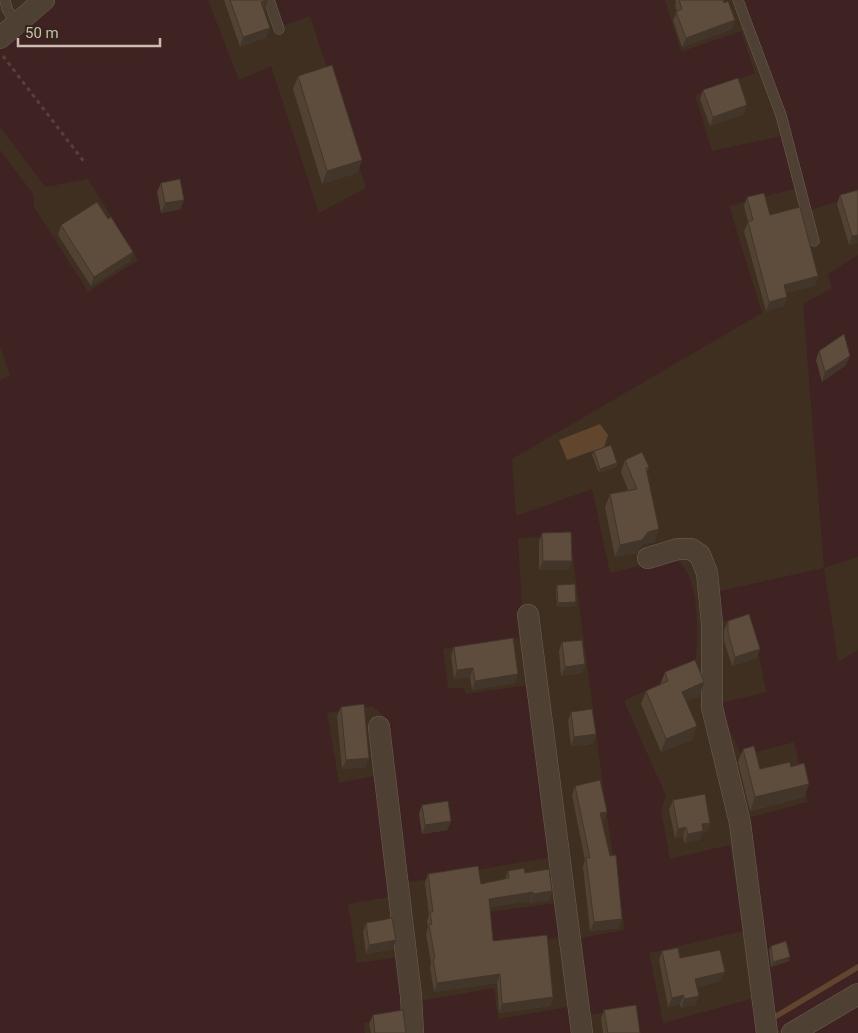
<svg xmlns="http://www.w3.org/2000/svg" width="858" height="1033" viewBox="0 0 858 1033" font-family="Roboto,sans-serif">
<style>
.green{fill:#3f2322}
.water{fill:#61462d}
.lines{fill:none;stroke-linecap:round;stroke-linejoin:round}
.stream{stroke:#61462d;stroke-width:5.5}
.lane-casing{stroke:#6c5f53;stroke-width:11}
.street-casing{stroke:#6c5f53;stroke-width:22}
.path{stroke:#593e3e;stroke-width:3;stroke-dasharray:4 4;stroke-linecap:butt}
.lane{stroke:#4e4134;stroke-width:10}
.street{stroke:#4e4134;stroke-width:21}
.wall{fill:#514234}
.shaded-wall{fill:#42362a}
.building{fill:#5e4d3c;stroke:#42362a}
</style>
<rect width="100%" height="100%" fill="#3e2f20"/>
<g class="green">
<path d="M 53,0 L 208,0 L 239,80 L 271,66 L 319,213 L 366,188 L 310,16 L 284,25 L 276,0 L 665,0 L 681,52 L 741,31 L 755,73 L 695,95 L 712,151 L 781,136 L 796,188 L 729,206 L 762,313 L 512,459 L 516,516 L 592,489 L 610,573 L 673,558 C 702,571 698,640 695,667 L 624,701 L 666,796 L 661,810 L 670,859 L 730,845 L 743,931 L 649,953 L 663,1023 L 751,999 L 758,1033 L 639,1033 L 635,1007 L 585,1016 L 574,939 L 625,930 L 608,823 L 570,536 L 518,538 L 524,637 L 443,649 L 448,688 L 464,688 L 466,694 L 530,685 L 551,857 L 405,883 L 383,715 L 372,706 L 327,713 L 339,783 L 380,775 L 394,896 L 348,904 L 357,963 L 400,957 L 407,1016 L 364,1023 L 365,1033 L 0,1033 L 0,380 L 10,375 L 0,346 L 0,150 L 34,195 L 34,207 L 88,292 L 138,260 L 88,179 L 45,187 L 0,127 L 0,44 Z"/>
<path d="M 744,0 L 858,0 L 858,195 L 811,210 L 787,115 L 749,21 Z"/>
<path d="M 858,255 L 858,557 L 824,568 L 838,662 L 858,650 L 858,983 L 777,1032 L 737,821 L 808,802 L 794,742 L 742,756 L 718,704 L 766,692 L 751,616 L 714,624 L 710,593 L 824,568 L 803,304 L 832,288 L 828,274 Z"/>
<path d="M 559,903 L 563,937 L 493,947 L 488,912 Z"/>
<path d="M 494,988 L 498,1019 L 568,1007 L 572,1033 L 420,1033 L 415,1002 Z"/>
<path d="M 858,1007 L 858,1033 L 814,1033 Z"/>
</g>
<path class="water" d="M 600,424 L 608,435 L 604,447 L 567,460 L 559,440 Z"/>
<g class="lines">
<path class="stream" d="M 773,1018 L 858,967"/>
<g class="lane-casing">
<g id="lane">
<path d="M 5,0 L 7,9 L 16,23"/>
<path d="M 269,0 L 279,29"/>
<path d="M 738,0 L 781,115 L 814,241"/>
</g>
</g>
<g class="street-casing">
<g id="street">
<path d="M 0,38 L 44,0"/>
<path d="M 648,558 L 678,549 L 691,549 L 700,555 L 707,573 L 712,623 L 712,707 L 740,823 L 767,1033"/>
<path d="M 528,615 L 582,1033"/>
<path d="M 379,727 L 411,996 L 413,1033"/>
<path d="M 792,1033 L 858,994"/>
</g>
</g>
<path class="path" d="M 3,56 L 85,163"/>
<use href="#lane" class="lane"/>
<use href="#street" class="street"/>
</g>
<g class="wall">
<path d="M 224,0 L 268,0 L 265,9 L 264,9 L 267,37 L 240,47 Z"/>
<path d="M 675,0 L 723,0 L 732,29 L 682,47 L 673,20 L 677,12 L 675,5 L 676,2 Z"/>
<path d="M 298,76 L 362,160 L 357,173 L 322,184 L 293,89 Z"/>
<path d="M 703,90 L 744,114 L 710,126 L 700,99 Z"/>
<path d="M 161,183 L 181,209 L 161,213 L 157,192 Z"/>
<path d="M 840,195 L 858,243 L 849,245 L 837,204 Z"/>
<path d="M 747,197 L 770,215 L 818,276 L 815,285 L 786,293 L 787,297 L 784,306 L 766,311 L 744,231 L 748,222 L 744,206 Z"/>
<path d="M 61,225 L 130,261 L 91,286 L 58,235 Z"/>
<path d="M 819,351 L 846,365 L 822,382 L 816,360 Z"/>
<path d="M 594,451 L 617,463 L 616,467 L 599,473 L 592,455 Z"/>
<path d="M 625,460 L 649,467 L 647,472 L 655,542 L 643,544 L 637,553 L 615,557 L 605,507 L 610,494 L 628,490 L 621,472 Z"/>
<path d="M 542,533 L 572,561 L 568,570 L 539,570 L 539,542 Z"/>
<path d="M 557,585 L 575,606 L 557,607 L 556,589 Z"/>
<path d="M 728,621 L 760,649 L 756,658 L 732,666 L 724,641 L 724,630 Z"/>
<path d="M 562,642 L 585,664 L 582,673 L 561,676 L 559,651 Z"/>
<path d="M 454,647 L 515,683 L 472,690 L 470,677 L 454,679 L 451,656 Z"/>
<path d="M 665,672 L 700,696 L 686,701 L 692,740 L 661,752 L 641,704 L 646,691 L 660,685 Z"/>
<path d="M 341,707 L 366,767 L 342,769 L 337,716 Z"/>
<path d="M 571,712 L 596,734 L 592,744 L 571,746 L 568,721 Z"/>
<path d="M 743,749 L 760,769 L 791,767 L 809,784 L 804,797 L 750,811 L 738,762 Z"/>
<path d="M 575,786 L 607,812 L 603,821 L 602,821 L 619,928 L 590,931 L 583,867 L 585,860 L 572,795 Z"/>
<path d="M 673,800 L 710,823 L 707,832 L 702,833 L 700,840 L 684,843 L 683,836 L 675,838 L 669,810 Z"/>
<path d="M 422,805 L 451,821 L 447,830 L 422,834 L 419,814 Z"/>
<path d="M 508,871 L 525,873 L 552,891 L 549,900 L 530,903 L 530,901 L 490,907 L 493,941 L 553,997 L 550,1006 L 499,1013 L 497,983 L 434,992 L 430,968 L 431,963 L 426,934 L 428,927 L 427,921 L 429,915 L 425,883 L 428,874 L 481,884 L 505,879 Z"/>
<path d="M 366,923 L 393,949 L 366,954 L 363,932 Z"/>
<path d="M 771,946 L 789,961 L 771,967 L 769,950 Z"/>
<path d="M 662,951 L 680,958 L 721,981 L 697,987 L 699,996 L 695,1005 L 681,1008 L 680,1004 L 668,1007 L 659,960 Z"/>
<path d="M 604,1010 L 640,1033 L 603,1033 L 601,1019 Z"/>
<path d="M 373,1015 L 406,1033 L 371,1033 L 369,1024 Z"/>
</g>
<g class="shaded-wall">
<path d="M 268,0 L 265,9 L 258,11 L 261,2 Z"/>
<path d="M 735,20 L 732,29 L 682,47 L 686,38 Z"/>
<path d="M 270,28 L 267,37 L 240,47 L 243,37 Z"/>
<path d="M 747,105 L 744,114 L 710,126 L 713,117 Z"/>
<path d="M 362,160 L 357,173 L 322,184 L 327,171 Z"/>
<path d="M 184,200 L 181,209 L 161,213 L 165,203 Z"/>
<path d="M 858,235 L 858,243 L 849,245 L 852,236 Z"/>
<path d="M 133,252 L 130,261 L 91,286 L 94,277 Z"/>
<path d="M 818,276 L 815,285 L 781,294 L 784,285 Z"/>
<path d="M 787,297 L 784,306 L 766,311 L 769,302 Z"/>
<path d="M 850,356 L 846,365 L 822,382 L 825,372 Z"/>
<path d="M 617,463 L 616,467 L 599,473 L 600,469 Z"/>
<path d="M 659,529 L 655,542 L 643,544 L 637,553 L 615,557 L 620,545 L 648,532 Z"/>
<path d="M 543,561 L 572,561 L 568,570 L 539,570 Z"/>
<path d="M 576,602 L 575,606 L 557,607 L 558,603 Z"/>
<path d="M 760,649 L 756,658 L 732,666 L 735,657 Z"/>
<path d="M 585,664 L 582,673 L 561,676 L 565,667 Z"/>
<path d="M 473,668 L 470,677 L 454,679 L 457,670 Z"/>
<path d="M 518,674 L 515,683 L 472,690 L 475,681 Z"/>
<path d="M 704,682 L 700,696 L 678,705 L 682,692 Z"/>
<path d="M 697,726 L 692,740 L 661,752 L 666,739 Z"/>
<path d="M 596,734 L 592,744 L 571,746 L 574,737 Z"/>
<path d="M 369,758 L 366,767 L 342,769 L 346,760 Z"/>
<path d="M 809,784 L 804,797 L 750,811 L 755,797 Z"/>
<path d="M 607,812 L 603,821 L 596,823 L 600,813 Z"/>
<path d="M 451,821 L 447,830 L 422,834 L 425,825 Z"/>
<path d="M 710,823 L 707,832 L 702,833 L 700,840 L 684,843 L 688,834 L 702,824 Z"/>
<path d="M 686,827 L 683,836 L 675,838 L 678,829 Z"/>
<path d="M 552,891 L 549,900 L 530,903 L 533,894 Z"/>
<path d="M 533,892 L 530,901 L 485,908 L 489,899 Z"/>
<path d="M 622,919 L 619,928 L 590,931 L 594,922 Z"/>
<path d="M 396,940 L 393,949 L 366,954 L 369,945 Z"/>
<path d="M 790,957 L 789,961 L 771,967 L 773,962 Z"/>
<path d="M 725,972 L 721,981 L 692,988 L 695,979 Z"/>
<path d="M 500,974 L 497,983 L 434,992 L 437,983 Z"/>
<path d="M 684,995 L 680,1004 L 668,1007 L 672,998 Z"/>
<path d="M 699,996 L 695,1005 L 681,1008 L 684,999 Z"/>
<path d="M 553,997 L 550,1006 L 499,1013 L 502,1004 Z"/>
</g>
<g class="building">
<path d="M 230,0 L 268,0 L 261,2 L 270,28 L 243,37 Z"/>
<path d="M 679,0 L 723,0 L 724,3 L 728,1 L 735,20 L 686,38 L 676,12 L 682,9 Z"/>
<path d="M 332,65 L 362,160 L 327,171 L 298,76 Z"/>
<path d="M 738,78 L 747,105 L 713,117 L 703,90 Z"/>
<path d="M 180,179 L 184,200 L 165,203 L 161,183 Z"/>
<path d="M 858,190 L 858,235 L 852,236 L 840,195 Z"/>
<path d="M 764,193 L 770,215 L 800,207 L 818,276 L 784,285 L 787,297 L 769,302 L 748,222 L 753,220 L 747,197 Z"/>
<path d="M 97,202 L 108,219 L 111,217 L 133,252 L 94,277 L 61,225 Z"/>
<path d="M 844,334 L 850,356 L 825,372 L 819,351 Z"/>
<path d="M 611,445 L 617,463 L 600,469 L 594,451 Z"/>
<path d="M 642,452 L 649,467 L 646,468 L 659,529 L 648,532 L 642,540 L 620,545 L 610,494 L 637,489 L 625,460 Z"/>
<path d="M 571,532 L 572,561 L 543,561 L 542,533 Z"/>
<path d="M 575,584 L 576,602 L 558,603 L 557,585 Z"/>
<path d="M 749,614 L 760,649 L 735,657 L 728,632 L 728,621 Z"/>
<path d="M 513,638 L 518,674 L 475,681 L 473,668 L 457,670 L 454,647 Z"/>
<path d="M 582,640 L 585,664 L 565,667 L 562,642 Z"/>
<path d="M 695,660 L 704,682 L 682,692 L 697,726 L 666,739 L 646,691 L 668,681 L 665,672 Z"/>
<path d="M 364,704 L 369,758 L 346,760 L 341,707 Z"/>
<path d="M 592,709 L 596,734 L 574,737 L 571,712 Z"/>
<path d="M 754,746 L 760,769 L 790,762 L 791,767 L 804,763 L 809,784 L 755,797 L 743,749 Z"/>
<path d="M 600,780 L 607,812 L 600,813 L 610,856 L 616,855 L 622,919 L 594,922 L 586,858 L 590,858 L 575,786 Z"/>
<path d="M 705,794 L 710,823 L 702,824 L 703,831 L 688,834 L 686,827 L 678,829 L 673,800 Z"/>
<path d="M 448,801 L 451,821 L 425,825 L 422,805 Z"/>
<path d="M 478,866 L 481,884 L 509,878 L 508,871 L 524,868 L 525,873 L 549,869 L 552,891 L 533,894 L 533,892 L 489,899 L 493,941 L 547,935 L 553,997 L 502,1004 L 500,974 L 437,983 L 433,959 L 435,958 L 429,925 L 432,924 L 430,912 L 433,912 L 428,874 Z"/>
<path d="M 392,918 L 396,940 L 369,945 L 366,923 Z"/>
<path d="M 786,941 L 790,957 L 773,962 L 771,946 Z"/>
<path d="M 678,948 L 680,958 L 720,950 L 725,972 L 695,979 L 699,996 L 684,999 L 684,995 L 672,998 L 662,951 Z"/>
<path d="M 636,1005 L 640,1033 L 608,1033 L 604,1010 Z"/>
<path d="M 403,1010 L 406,1033 L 375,1033 L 373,1015 Z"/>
</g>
<path d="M18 38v8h142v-8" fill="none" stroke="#cabdb0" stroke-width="2.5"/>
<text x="25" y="38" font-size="15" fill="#cabdb0" stroke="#33261a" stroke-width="4" paint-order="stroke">50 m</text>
</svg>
